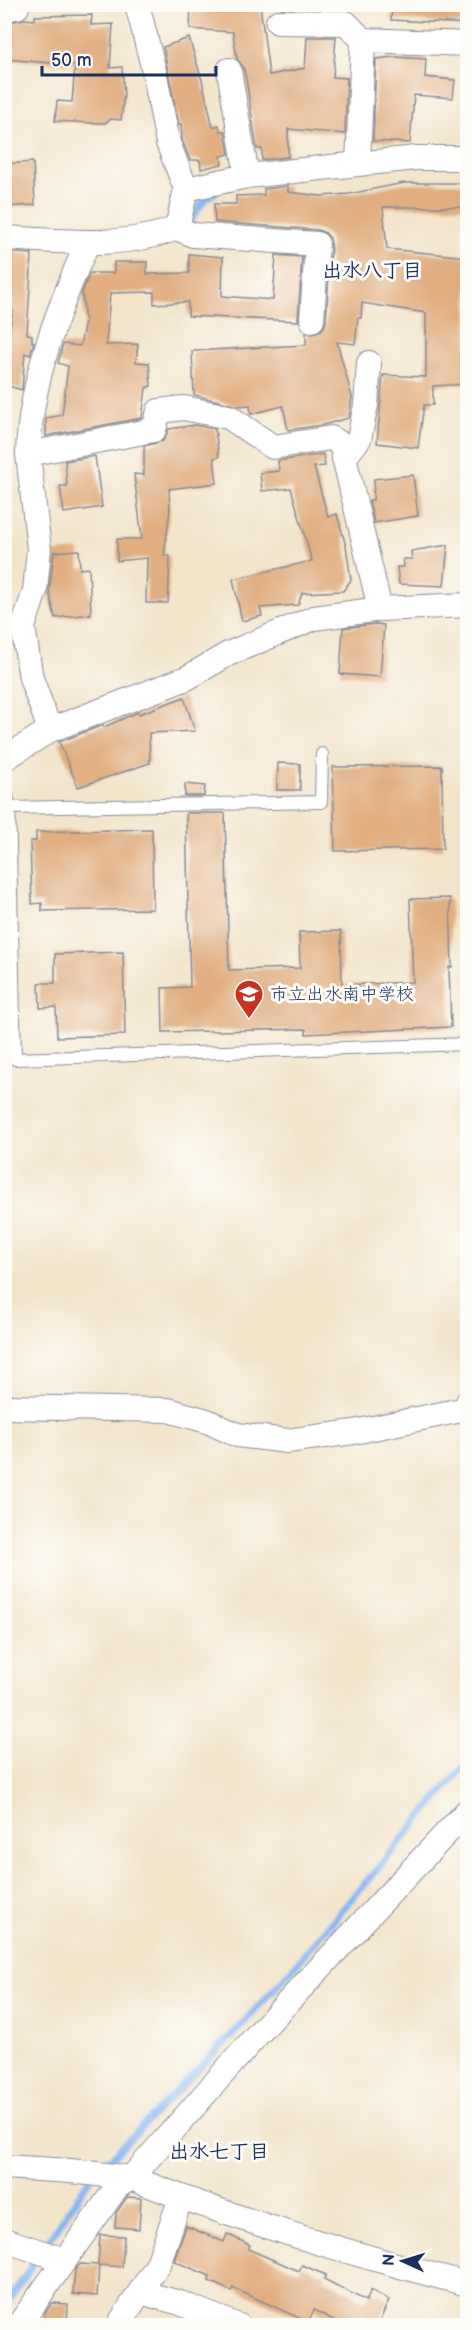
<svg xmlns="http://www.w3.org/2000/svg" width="472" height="2330" viewBox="0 0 472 2330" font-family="'Balsamiq Sans','Klee One',sans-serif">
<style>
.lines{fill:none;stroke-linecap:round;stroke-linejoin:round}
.stream{stroke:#85b5f1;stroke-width:7}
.building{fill:#e0ae81}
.lane-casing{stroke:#878a95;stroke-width:14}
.street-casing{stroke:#878a95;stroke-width:26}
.lane{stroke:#fff;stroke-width:12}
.street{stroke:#fff;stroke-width:24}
.labels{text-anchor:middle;stroke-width:6;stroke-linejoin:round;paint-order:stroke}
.poi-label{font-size:18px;fill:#1b2f5e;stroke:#fdfcf7;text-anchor:start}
.neighbourhood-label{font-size:20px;font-weight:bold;fill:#1b2f5e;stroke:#fdfcf7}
</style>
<rect width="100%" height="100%" fill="#fdfcf7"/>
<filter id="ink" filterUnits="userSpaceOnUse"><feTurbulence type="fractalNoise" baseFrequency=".0167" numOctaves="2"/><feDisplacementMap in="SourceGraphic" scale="12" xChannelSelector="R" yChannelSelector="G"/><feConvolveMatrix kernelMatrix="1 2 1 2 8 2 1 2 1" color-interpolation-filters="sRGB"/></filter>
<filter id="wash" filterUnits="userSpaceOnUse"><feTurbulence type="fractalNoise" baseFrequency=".008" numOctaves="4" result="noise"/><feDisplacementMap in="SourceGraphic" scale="24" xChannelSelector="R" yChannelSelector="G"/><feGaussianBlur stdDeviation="1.35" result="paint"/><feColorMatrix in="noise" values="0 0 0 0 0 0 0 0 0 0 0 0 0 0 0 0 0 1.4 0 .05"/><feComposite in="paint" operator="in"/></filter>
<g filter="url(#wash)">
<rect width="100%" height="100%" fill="#f3e5cc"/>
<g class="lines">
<g class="stream">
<path d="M 187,225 L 205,199 L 215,193"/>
<path d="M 101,2168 L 235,2032 L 286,1976 L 468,1762"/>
<path d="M 4,2308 L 89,2180"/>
</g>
</g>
<g id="blocks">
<g class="building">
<path d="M 191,4 L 260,4 L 269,75 L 305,68 L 307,37 L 336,37 L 333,77 L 347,78 L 345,134 L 288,129 L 288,157 L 262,160 L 262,149 L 257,149 L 246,79 L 243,67 L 237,59 L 233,32 L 190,29 Z"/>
<path d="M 392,4 L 468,4 L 468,24 L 391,20 Z"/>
<path d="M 92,15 L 91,25 L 113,24 L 110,68 L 122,67 L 124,95 L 121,120 L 111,119 L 105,123 L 92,123 L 55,121 L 57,101 L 72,102 L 75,65 L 4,59 L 4,23 L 24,19 L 35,20 L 35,16 Z"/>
<path d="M 189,38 L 202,80 L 213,127 L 219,125 L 220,131 L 225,131 L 229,154 L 221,156 L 222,164 L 201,169 L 200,160 L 190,160 L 182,140 L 181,124 L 179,125 L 163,47 Z"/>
<path d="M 394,57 L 426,59 L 425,77 L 455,80 L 453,98 L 414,95 L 410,143 L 373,141 L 376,59 Z"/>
<path d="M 33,162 L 35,205 L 5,207 L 4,164 Z"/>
<path d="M 404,183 L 468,183 L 468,207 L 383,207 L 387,249 L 468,257 L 468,384 L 433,386 L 433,405 L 424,405 L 418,448 L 377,443 L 383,375 L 426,377 L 426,313 L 362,303 L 361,318 L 358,318 L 355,344 L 337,342 L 352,397 L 349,418 L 323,425 L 288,430 L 283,406 L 251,414 L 250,405 L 238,406 L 194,395 L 192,351 L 306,345 L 306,332 L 312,334 L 319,332 L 324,327 L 326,321 L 331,245 L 330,238 L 325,233 L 318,230 L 215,222 L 214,204 L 236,204 L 236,196 L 264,195 L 264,189 L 288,186 L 288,192 L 321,196 L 349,194 Z"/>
<path d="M 4,252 L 32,254 L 27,334 L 32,335 L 32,342 L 34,342 L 30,355 L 25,353 L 22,390 L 4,385 L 4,331 L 9,332 L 13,311 L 4,310 Z"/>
<path d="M 189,254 L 223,257 L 222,296 L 273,300 L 276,255 L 302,257 L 298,321 L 188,316 L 188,302 L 154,304 L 154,292 L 110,293 L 106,345 L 138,344 L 136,362 L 149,363 L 151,386 L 146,388 L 142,418 L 46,436 L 46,418 L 62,415 L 68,366 L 58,363 L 63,344 L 80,346 L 85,322 L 82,292 L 90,273 L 114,273 L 114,262 L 147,262 L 147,274 L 189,273 Z"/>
<path d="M 195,425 L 215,429 L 219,457 L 214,458 L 217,483 L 169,489 L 170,509 L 164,556 L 170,556 L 168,603 L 146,603 L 147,558 L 117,561 L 117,539 L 142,539 L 134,474 L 144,475 L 144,446 L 163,441 L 169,429 Z"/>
<path d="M 323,454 L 325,466 L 314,467 L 328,517 L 337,514 L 346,546 L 351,580 L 343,591 L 302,593 L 298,605 L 260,608 L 262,616 L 242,621 L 233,579 L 312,561 L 291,488 L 262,491 L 260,473 L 279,471 L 278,461 Z"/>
<path d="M 95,456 L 102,507 L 64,513 L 60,486 L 67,486 L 65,461 Z"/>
<path d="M 413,475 L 418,516 L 374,523 L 369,500 L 373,500 L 374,479 Z"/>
<path d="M 448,545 L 444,586 L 399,584 L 397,567 L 404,567 L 403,559 L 412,559 L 411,551 Z"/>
<path d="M 79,550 L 80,569 L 89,568 L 91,614 L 55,618 L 49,591 L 54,552 Z"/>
<path d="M 375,624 L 384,625 L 380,677 L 340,674 L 343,628 Z"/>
<path d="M 184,697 L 195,731 L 149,733 L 150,763 L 78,787 L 59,742 L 103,725 L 104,727 L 138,712 L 139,714 Z"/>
<path d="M 278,763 L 300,764 L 300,790 L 277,790 Z"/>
<path d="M 442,766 L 443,849 L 335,851 L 333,767 Z"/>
<path d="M 185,784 L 205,786 L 204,796 L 185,796 Z"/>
<path d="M 186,813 L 225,813 L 229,970 L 300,968 L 299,932 L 341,931 L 342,985 L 413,982 L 410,899 L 450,898 L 452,967 L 449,967 L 451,1027 L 306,1034 L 306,1029 L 163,1032 L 162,988 L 190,987 Z"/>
<path d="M 152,829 L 153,909 L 42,911 L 42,903 L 32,904 L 30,841 L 36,841 L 36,832 Z"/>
<path d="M 123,952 L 125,1035 L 57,1037 L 56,1007 L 40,1008 L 39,983 L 55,983 L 55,954 Z"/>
<path d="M 127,2197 L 141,2198 L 139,2229 L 115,2227 L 116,2213 Z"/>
<path d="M 186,2226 L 224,2242 L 227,2234 L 250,2245 L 248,2249 L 299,2271 L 302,2265 L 326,2275 L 324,2279 L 366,2301 L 371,2290 L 389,2300 L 378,2325 L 343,2325 L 314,2310 L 308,2322 L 233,2288 L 231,2291 L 209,2281 L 210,2276 L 174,2261 Z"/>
<path d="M 100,2235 L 124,2236 L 122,2267 L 99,2265 L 97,2296 L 73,2294 L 75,2270 L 80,2264 L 98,2265 Z"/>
<path d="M 52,2303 L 68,2304 L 67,2325 L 43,2325 L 44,2314 Z"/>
</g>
</g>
</g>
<g filter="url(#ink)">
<use href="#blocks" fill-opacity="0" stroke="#878a95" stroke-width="1.5"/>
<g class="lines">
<g class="lane-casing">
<g id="lane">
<path d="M 4,786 L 9,804 L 15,1059 L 468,1044"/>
<path d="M 9,808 L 321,802 L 322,754"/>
</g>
</g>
<g class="street-casing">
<g id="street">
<path d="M 4,9 L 17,7"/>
<path d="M 278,22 L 346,23 L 363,40"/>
<path d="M 229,70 L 247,176"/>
<path d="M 358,164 L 416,158 L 468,158"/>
<path d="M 186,189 L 247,176 L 358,164 L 363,40 L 468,44"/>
<path d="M 177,228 L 193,235 L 317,244 L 312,320"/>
<path d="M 4,238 C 61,241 123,249 177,228 L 186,189 L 168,143 L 155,75 L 137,4"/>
<path d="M 88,242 C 58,309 30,381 28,454 L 154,430 L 159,411 L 184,408 L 229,417 L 273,447 L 331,438 L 341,444 L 380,609"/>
<path d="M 28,454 L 39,549 L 35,591 L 23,627 L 31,678 L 50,730"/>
<path d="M 344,458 L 359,439 L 366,405 L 369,363"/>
<path d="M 4,759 L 50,730 L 187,678 L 228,654 L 314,618 L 380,609 L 468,605"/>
<path d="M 4,1407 L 168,1410 L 207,1421 L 237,1435 L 287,1441 L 354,1432 L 466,1409 L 468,1402"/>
<path d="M 4,2167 L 71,2171 L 131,2178 L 181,2197 L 158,2264 L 118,2326"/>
<path d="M 181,2197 C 275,2231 370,2259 468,2284"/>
<path d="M 4,2240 L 65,2260"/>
<path d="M 140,2292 L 180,2303 L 239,2326"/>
<path d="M 18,2326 L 117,2187 L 131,2178 L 257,2035 L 468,1810"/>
</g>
</g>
<use href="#lane" class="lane"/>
<use href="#street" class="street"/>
</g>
</g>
<defs>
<g id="school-pin" transform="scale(1.5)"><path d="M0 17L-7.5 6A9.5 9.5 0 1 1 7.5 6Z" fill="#c8321e" stroke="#fdfcf7"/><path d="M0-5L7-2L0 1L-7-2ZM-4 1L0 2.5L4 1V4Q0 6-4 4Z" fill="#fff"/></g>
</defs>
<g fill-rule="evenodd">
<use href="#school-pin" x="249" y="994"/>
</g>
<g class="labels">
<g class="poi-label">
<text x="270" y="1000">市立出水南中学校</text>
</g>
<g class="neighbourhood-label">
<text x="372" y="277">出水八丁目</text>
<text x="219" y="2158">出水七丁目</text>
</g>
</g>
<rect width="472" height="2330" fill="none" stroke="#fdfcf7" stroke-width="24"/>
<g transform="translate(403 2261) rotate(274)" stroke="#fdfcf7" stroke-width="4.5" paint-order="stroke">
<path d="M0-4.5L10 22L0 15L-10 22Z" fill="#1b2f5e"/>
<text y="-9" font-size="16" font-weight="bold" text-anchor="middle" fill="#1b2f5e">N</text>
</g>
<path d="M42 66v9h174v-9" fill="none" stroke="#1b2f5e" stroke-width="3"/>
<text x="51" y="66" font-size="18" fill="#1b2f5e" stroke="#fdfcf7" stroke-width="4.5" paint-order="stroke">50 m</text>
</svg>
